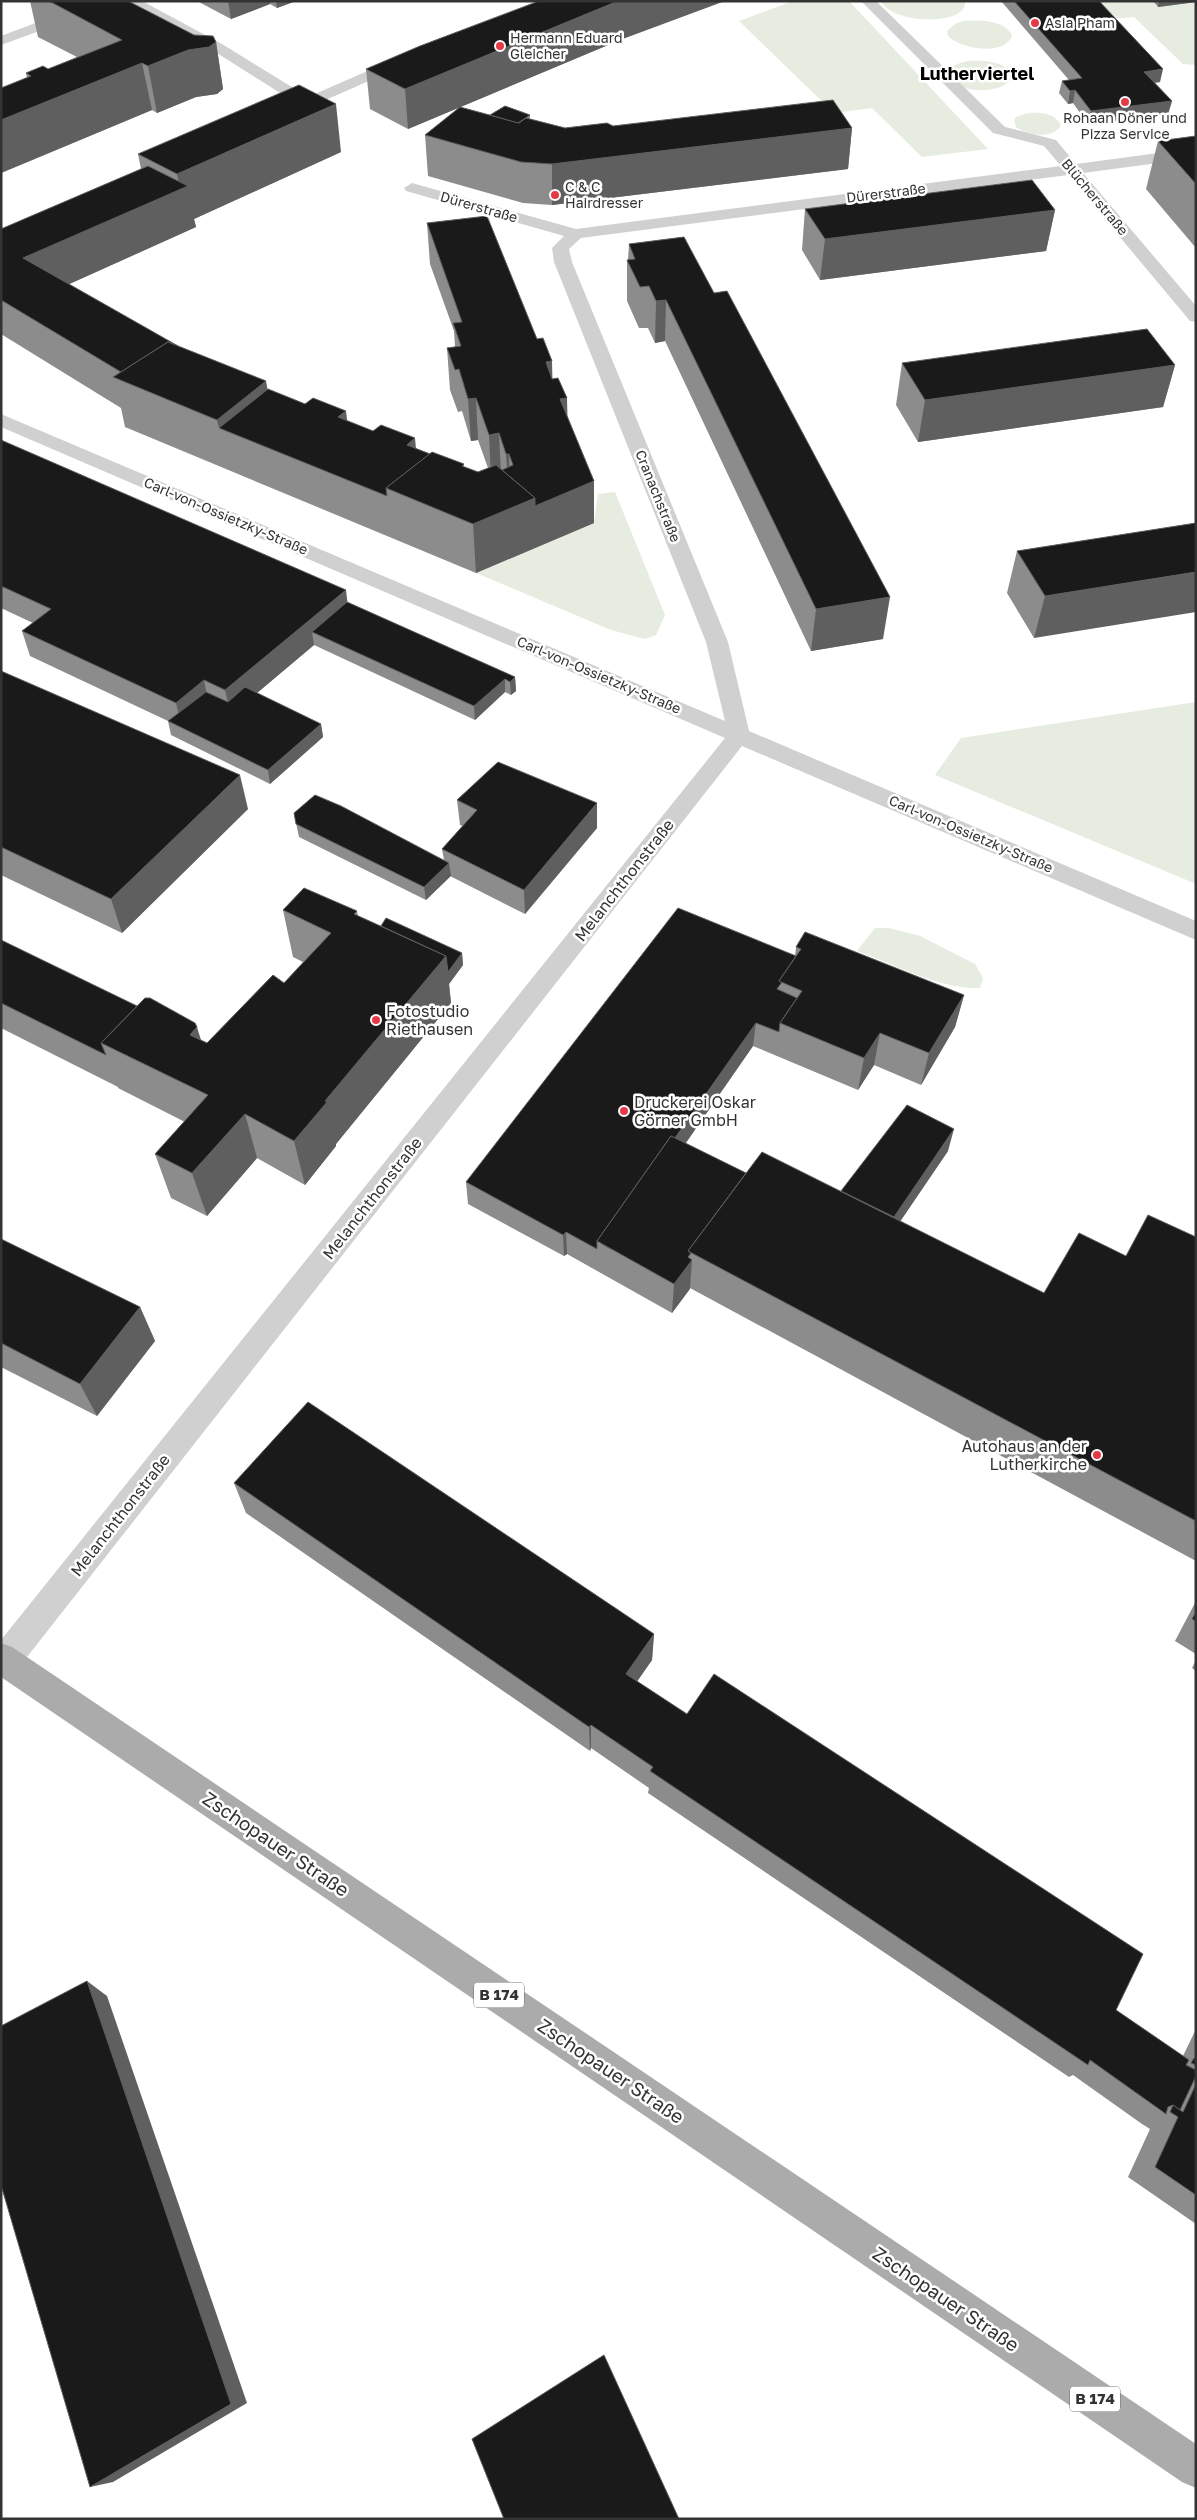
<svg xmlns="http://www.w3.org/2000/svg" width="1197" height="2520" viewBox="0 0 1197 2520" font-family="'Golos Text',sans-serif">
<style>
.green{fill:#e6ecdf}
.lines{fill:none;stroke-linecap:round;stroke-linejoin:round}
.minor{fill:#d0d0d0;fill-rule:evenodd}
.major{fill:#ababab;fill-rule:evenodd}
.wall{fill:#8c8c8c}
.shaded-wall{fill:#5f5f5f}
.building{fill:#1a1a1a;stroke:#5f5f5f}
.poi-dot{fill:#e63946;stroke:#fff;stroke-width:2}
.labels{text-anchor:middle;stroke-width:5;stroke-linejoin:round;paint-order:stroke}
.far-poi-label{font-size:14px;fill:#333;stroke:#fff;text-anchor:start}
.far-street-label{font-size:14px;fill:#333;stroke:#fff}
.shield{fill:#fff;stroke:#707070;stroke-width:1}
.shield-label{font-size:15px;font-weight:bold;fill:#333}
.street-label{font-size:16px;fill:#333;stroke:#fff}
.poi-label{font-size:16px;fill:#333;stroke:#fff;text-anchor:start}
.far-district-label{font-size:18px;font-weight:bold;fill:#000;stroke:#fff}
.near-street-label{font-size:19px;fill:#333;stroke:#fff}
</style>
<rect width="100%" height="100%" fill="#fff"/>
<g class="green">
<path d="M 793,1 L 849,1 L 988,149 L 922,157 L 872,108 L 834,113 L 739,21 Z"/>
<path d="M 881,1 L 965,1 C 968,27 891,24 881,1 Z"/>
<path d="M 1085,1 L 1153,1 L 1158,7 L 1196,2 L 1196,65 L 1183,64 L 1134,17 L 1102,20 Z"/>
<path d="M 963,21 C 979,20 1002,19 1012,35 C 1006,57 960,49 948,36 L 947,31 L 955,24 Z"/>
<path d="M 969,61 C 983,60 1010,61 1012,78 C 1002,93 970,93 956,84 C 953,81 951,77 948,75 C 950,64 960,63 969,61 Z"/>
<path d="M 1028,113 C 1040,112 1055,113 1061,125 C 1053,140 1027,135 1016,127 L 1014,120 L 1016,117 Z"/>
<path d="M 615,492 L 665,615 L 656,635 L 645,639 L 611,630 L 476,573 L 594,523 L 598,494 Z"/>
<path d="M 1196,702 L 1196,884 L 935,775 L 961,738 Z"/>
<path d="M 875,928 L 889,928 L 920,936 L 975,964 L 983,978 L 980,988 C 941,990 894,964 857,951 Z"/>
</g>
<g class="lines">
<g class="minor">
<path d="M 94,1 L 115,1 L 113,4 L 1,45 L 1,36 Z"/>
<path d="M 124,1 L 142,1 L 222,44 L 308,97 L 395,59 L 405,59 L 408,62 L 405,65 L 287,117 L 279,112 L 296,103 L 212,50 Z"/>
<path d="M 861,1 L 876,1 L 1005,127 L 1056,140 L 1076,164 L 1196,148 L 1196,158 L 1083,173 L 1196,306 L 1196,322 L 1190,321 L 1068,175 L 581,238 L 569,249 L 572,262 L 728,642 L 749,731 L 1196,921 L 1196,940 L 742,746 L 16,1671 L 5,1675 L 1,1674 L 1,1640 L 725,738 L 1,427 L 1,414 L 725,721 L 706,642 L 554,262 L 552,248 L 564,236 L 406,191 L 404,188 L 412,183 L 576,229 L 1061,166 L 1044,146 L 993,133 Z"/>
</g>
<path class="major" d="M 1,1643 L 12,1647 L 1196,2444 L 1196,2488 L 1182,2482 L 1,1677 Z"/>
</g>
<g class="wall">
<path d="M 30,1 L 128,1 L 194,35 L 216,42 L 223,89 L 217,94 L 196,97 L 157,113 L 152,110 L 1,173 L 1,120 L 27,78 L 26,73 L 48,69 L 77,57 L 38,37 Z"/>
<path d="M 197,1 L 296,1 L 277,8 L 270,4 L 231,19 Z"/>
<path d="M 1001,1 L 1099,1 L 1160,82 L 1155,83 L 1172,101 L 1168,114 L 1088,124 L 1073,103 L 1068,104 L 1059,93 L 1062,81 L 1069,80 Z"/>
<path d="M 1153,1 L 1196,1 L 1196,2 L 1158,7 Z"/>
<path d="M 620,40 L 408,129 L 370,109 L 366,69 Z"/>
<path d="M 490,115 L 530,115 L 530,119 L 565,128 L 613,126 L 852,128 L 848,169 L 552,205 L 523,203 L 428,176 L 425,135 Z"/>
<path d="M 1196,136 L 1196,248 L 1146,189 L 1158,141 Z"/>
<path d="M 341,152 L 194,219 L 196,227 L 69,284 L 178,346 L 268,389 L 430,454 L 464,464 L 464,467 L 478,472 L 488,468 L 478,440 L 471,441 L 462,411 L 458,412 L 450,390 L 447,348 L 455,347 L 454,331 L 430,264 L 427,223 L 537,339 L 552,361 L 552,379 L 567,398 L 567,416 L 594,523 L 476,573 L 125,427 L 121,408 L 1,334 L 1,229 L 141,169 L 138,154 Z"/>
<path d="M 805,209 L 1055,210 L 1046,251 L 820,280 L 802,250 Z"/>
<path d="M 684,237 L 883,639 L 811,651 L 665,341 L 655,343 L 648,328 L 639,328 L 627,301 L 627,260 L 628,260 L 629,244 Z"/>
<path d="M 902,363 L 1175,365 L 1163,407 L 918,442 L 896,405 Z"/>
<path d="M 1,440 L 347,602 L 515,677 L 516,691 L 511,695 L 505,692 L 475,720 L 314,645 L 257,693 L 321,724 L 323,737 L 270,784 L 171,735 L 168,721 L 30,656 L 22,631 L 33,623 L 1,608 Z"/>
<path d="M 1196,523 L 1034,638 L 1007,593 L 1017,551 Z"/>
<path d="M 1,671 L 248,809 L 122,933 L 1,875 Z"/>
<path d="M 457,800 L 597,828 L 525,914 L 450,876 L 426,900 L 299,837 L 294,813 L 444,860 L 442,849 L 463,826 L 460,825 Z"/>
<path d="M 283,910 L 357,911 L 358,916 L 381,926 L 462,953 L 463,965 L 449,984 L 451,1003 L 336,1144 L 336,1146 L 305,1185 L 257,1158 L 207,1216 L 171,1198 L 155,1154 L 185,1122 L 118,1088 L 118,1087 L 1,1028 L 1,940 L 207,1043 L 284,983 L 303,962 L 293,957 Z"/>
<path d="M 796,947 L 964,995 L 955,1027 L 921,1085 L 874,1065 L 858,1090 L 753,1046 L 685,1143 L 746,1173 L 841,1191 L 948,1151 L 900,1221 L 1044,1293 L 1126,1256 L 1196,1237 L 1196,1561 L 690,1288 L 672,1313 L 567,1254 L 564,1256 L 468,1204 L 466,1182 L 795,956 Z"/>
<path d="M 1,1239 L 140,1307 L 155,1341 L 97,1416 L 1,1367 Z"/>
<path d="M 234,1483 L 654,1634 L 652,1660 L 637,1681 L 1183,2056 L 1196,2029 L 1196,2224 L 1128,2177 L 1150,2129 L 1142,2124 L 1073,2075 L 1069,2077 L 648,1793 L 649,1788 L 591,1748 L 590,1751 L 246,1513 Z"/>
<path d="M 1196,1601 L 1196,1654 L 1175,1641 Z"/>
<path d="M 1196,1660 L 1196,1671 L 1192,1668 Z"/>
</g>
<g class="shaded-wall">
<path d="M 228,1 L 270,1 L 270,4 L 231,19 Z"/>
<path d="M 276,1 L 296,1 L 277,8 Z"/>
<path d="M 618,1 L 725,1 L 620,40 L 408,129 L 405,89 Z"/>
<path d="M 1159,1 L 1196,1 L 1196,2 L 1158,7 Z"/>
<path d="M 216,42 L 223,89 L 217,94 L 196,97 L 157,113 L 148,66 L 188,50 Z"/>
<path d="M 142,63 L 152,110 L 1,173 L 1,120 Z"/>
<path d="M 1163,69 L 1160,82 L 1141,84 L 1144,72 Z"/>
<path d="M 1075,90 L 1073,103 L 1068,104 L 1070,91 Z"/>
<path d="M 1172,101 L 1168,114 L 1088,124 L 1091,111 Z"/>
<path d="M 336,104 L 341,152 L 194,219 L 196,227 L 34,300 L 23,258 L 180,189 L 177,174 Z"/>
<path d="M 852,128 L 848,169 L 552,205 L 552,164 Z"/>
<path d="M 1055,210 L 1046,251 L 820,280 L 825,239 Z"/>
<path d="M 666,300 L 665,341 L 655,343 L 656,301 Z"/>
<path d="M 552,361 L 553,403 L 546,362 Z"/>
<path d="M 1175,365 L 1163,407 L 918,442 L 925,400 Z"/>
<path d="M 266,381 L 275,431 L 219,428 L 217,420 Z"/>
<path d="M 476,398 L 478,440 L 471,441 L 468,399 Z"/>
<path d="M 567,398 L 568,440 L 560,399 Z"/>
<path d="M 346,411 L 351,453 L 338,417 Z"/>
<path d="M 499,433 L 501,475 L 491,477 L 489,435 Z"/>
<path d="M 415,438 L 418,471 L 407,445 Z"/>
<path d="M 506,454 L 509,454 L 510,484 L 508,482 Z"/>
<path d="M 594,481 L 594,523 L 476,573 L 473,524 L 535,498 Z"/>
<path d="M 1196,572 L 1196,612 L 1034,638 L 1045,596 Z"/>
<path d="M 346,590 L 349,616 L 312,632 L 314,645 L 231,715 L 225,690 Z"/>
<path d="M 890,597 L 883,639 L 811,651 L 816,609 Z"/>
<path d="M 515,677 L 516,691 L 511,695 L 510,682 Z"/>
<path d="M 505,679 L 505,692 L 475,720 L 474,706 Z"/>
<path d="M 204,680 L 209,705 L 182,728 L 176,703 Z"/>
<path d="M 321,724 L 323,737 L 270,784 L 268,770 Z"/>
<path d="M 240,775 L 248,809 L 122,933 L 111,899 Z"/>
<path d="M 597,803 L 597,828 L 525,914 L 524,890 Z"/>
<path d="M 449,863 L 451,876 L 426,900 L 424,887 Z"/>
<path d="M 462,953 L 463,965 L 449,984 L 451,1003 L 336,1144 L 336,1146 L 305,1185 L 294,1141 L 325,1101 L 446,956 Z"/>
<path d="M 964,995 L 955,1027 L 921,1085 L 929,1053 Z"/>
<path d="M 756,1023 L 753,1046 L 612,1250 L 601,1244 Z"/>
<path d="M 197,1027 L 211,1073 L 190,1035 Z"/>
<path d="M 880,1033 L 874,1065 L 858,1090 L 864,1058 Z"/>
<path d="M 245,1114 L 257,1158 L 207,1216 L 192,1173 Z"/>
<path d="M 954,1129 L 948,1151 L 887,1241 L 892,1219 Z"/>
<path d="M 566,1232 L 567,1254 L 564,1256 L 563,1235 Z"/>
<path d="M 692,1260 L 690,1289 L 672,1313 L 674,1284 Z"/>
<path d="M 140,1307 L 155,1341 L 97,1416 L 80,1384 Z"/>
<path d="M 654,1634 L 652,1660 L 625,1699 L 626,1674 Z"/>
<path d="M 591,1725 L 591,1748 L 590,1751 L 589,1727 Z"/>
<path d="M 87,1981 L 107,1996 L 247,2403 L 113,2482 L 90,2487 Z"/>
</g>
<g class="building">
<path d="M 49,1 L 128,1 L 194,35 L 213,36 L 216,42 L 209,47 L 188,50 L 148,66 L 142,63 L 1,120 L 1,88 L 31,76 L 26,73 L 43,66 L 48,69 L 122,40 Z"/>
<path d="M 539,1 L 618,1 L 405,89 L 366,69 L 420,46 Z"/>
<path d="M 1014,1 L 1099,1 L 1163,69 L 1144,72 L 1172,101 L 1091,111 L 1075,90 L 1070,91 L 1062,81 L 1082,78 Z"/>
<path d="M 299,85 L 336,104 L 177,174 L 138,154 Z"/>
<path d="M 833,100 L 852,128 L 552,164 L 521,162 L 425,135 L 460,107 L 519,123 L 526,118 L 565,128 L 607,123 L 613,126 Z"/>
<path d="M 505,106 L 530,115 L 518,123 L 490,115 Z"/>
<path d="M 1196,136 L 1196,184 L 1158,141 Z"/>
<path d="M 148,166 L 188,186 L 23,258 L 178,346 L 168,342 L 121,372 L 1,300 L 1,229 Z"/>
<path d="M 1032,180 L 1055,210 L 825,239 L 805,209 Z"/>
<path d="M 487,216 L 537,339 L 543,338 L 552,361 L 546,362 L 552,379 L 558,378 L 567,398 L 560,399 L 594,481 L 535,506 L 535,498 L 502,470 L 513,465 L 509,454 L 506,454 L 499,433 L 489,435 L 476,398 L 468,399 L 459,369 L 455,370 L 447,348 L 461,346 L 453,323 L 462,322 L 427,223 Z"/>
<path d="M 684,237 L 714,293 L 727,291 L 890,597 L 816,609 L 666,300 L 656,301 L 649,286 L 640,287 L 627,260 L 635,259 L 629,244 Z"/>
<path d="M 1147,329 L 1175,365 L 925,400 L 902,363 Z"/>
<path d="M 168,342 L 266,381 L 217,420 L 113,377 Z"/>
<path d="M 268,389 L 305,404 L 313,398 L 346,411 L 338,417 L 373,431 L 381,425 L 415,438 L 407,445 L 430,454 L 386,488 L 387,496 L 219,428 Z"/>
<path d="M 1,440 L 346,590 L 225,690 L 204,680 L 176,703 L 22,631 L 51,609 L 1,586 Z"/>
<path d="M 432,452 L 464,464 L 462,466 L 478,472 L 496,465 L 535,498 L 473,524 L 386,488 Z"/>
<path d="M 1196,523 L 1196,572 L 1045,596 L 1017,551 Z"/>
<path d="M 347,602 L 515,677 L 510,682 L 505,679 L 474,706 L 312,632 Z"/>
<path d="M 1,671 L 240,775 L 111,899 L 1,847 Z"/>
<path d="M 245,687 L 321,724 L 268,770 L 168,721 L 206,692 L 228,702 Z"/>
<path d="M 498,762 L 597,803 L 524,890 L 442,849 L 477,810 L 457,800 Z"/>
<path d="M 315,795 L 341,806 L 449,863 L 424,887 L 296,824 L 294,813 Z"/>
<path d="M 304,888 L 357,911 L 354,914 L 446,956 L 325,1101 L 327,1102 L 294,1141 L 245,1114 L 192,1173 L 155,1154 L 208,1095 L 101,1043 L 145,998 L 150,998 L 195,1023 L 197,1027 L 190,1035 L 207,1043 L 273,975 L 284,983 L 331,933 L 283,910 Z"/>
<path d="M 678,908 L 796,956 L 779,981 L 782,982 L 777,989 L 797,998 L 780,1023 L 779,1032 L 756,1023 L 675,1138 L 671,1136 L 597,1241 L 597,1249 L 566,1232 L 563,1235 L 466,1182 Z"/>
<path d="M 386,918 L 462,953 L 448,972 L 446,956 L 381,926 Z"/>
<path d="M 805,932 L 964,995 L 929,1053 L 880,1033 L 864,1058 L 780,1023 L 802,991 L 779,981 L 801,949 L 796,947 Z"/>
<path d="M 1,940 L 137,1006 L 101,1043 L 106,1055 L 1,1003 Z"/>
<path d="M 907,1105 L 954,1129 L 894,1217 L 841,1191 Z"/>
<path d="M 671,1136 L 746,1173 L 688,1251 L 691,1253 L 688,1257 L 692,1260 L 674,1284 L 597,1241 Z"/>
<path d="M 762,1152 L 1044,1293 L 1079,1233 L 1126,1256 L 1148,1215 L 1196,1237 L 1196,1521 L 688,1251 Z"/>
<path d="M 1,1239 L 140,1307 L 80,1384 L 1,1343 Z"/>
<path d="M 308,1402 L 654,1634 L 626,1674 L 687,1714 L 714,1674 L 1143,1954 L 1116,2010 L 1189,2060 L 1186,2065 L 1196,2070 L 1196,2076 L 1180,2110 L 1173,2105 L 1168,2107 L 1166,2114 L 1090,2060 L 1088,2065 L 650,1771 L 653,1767 L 591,1725 L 589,1727 L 234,1483 Z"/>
<path d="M 1196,1612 L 1196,1621 L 1192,1619 Z"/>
<path d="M 87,1981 L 231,2404 L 90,2487 L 1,2185 L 1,2026 Z"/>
<path d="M 1194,2058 L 1196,2059 L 1196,2065 L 1191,2063 Z"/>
<path d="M 1196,2084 L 1196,2195 L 1155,2167 L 1178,2117 L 1170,2112 L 1173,2105 L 1183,2112 Z"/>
<path d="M 604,2355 L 679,2519 L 504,2519 L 472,2439 Z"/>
</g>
<g class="poi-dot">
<circle cx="1035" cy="23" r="5"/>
<circle cx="500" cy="46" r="5"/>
<circle cx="1125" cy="102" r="5"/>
<circle cx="555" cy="195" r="5"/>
<circle cx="376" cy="1020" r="5"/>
<circle cx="624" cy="1111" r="5"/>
<circle cx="1097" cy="1455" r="5"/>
</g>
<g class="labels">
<g class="far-poi-label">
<text x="1045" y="28">Asia Pham</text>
<text x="510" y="43">Hermann Eduard<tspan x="510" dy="16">Gleicher</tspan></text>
<text x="1125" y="123" text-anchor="middle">Rohaan Döner und<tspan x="1125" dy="16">Pizza Service</tspan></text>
<text x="565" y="192">C &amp; C<tspan x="565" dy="16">Hairdresser</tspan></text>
</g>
<g class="far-street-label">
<text transform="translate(886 193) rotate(-7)" y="5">Dürerstraße</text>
<text transform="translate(1095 197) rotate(50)" y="5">Blücherstraße</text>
<text transform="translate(479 207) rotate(16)" y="5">Dürerstraße</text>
<text transform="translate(658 496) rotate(68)" y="5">Cranachstraße</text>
<text transform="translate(226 516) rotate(23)" y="5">Carl-von-Ossietzky-Straße</text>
<text transform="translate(599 675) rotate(23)" y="5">Carl-von-Ossietzky-Straße</text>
<text transform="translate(971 834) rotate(23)" y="5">Carl-von-Ossietzky-Straße</text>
</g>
<g class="shield">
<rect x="474" y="1982.5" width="50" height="25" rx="4"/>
<rect x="1070" y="2386.5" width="50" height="25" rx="4"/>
</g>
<g class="shield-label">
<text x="499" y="2000">B 174</text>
<text x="1095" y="2404">B 174</text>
</g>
<g class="street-label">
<text transform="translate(624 880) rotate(-52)" y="6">Melanchthonstraße</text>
<text transform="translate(372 1198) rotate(-52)" y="6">Melanchthonstraße</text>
<text transform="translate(120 1515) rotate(-52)" y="6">Melanchthonstraße</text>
</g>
<g class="poi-label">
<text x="386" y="1017">Fotostudio<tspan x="386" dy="18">Riethausen</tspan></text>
<text x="634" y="1108">Druckerei Oskar<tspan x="634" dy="18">Görner GmbH</tspan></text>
<text x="1087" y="1452" text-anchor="end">Autohaus an der<tspan x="1087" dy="18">Lutherkirche</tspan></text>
</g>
<g class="far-district-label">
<text x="977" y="80">Lutherviertel</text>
</g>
<g class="near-street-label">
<text transform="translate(276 1844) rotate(34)" y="7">Zschopauer Straße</text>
<text transform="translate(611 2071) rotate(34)" y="7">Zschopauer Straße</text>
<text transform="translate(946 2299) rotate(34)" y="7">Zschopauer Straße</text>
</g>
</g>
<rect width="1197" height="2520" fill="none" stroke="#333333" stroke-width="5"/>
</svg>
